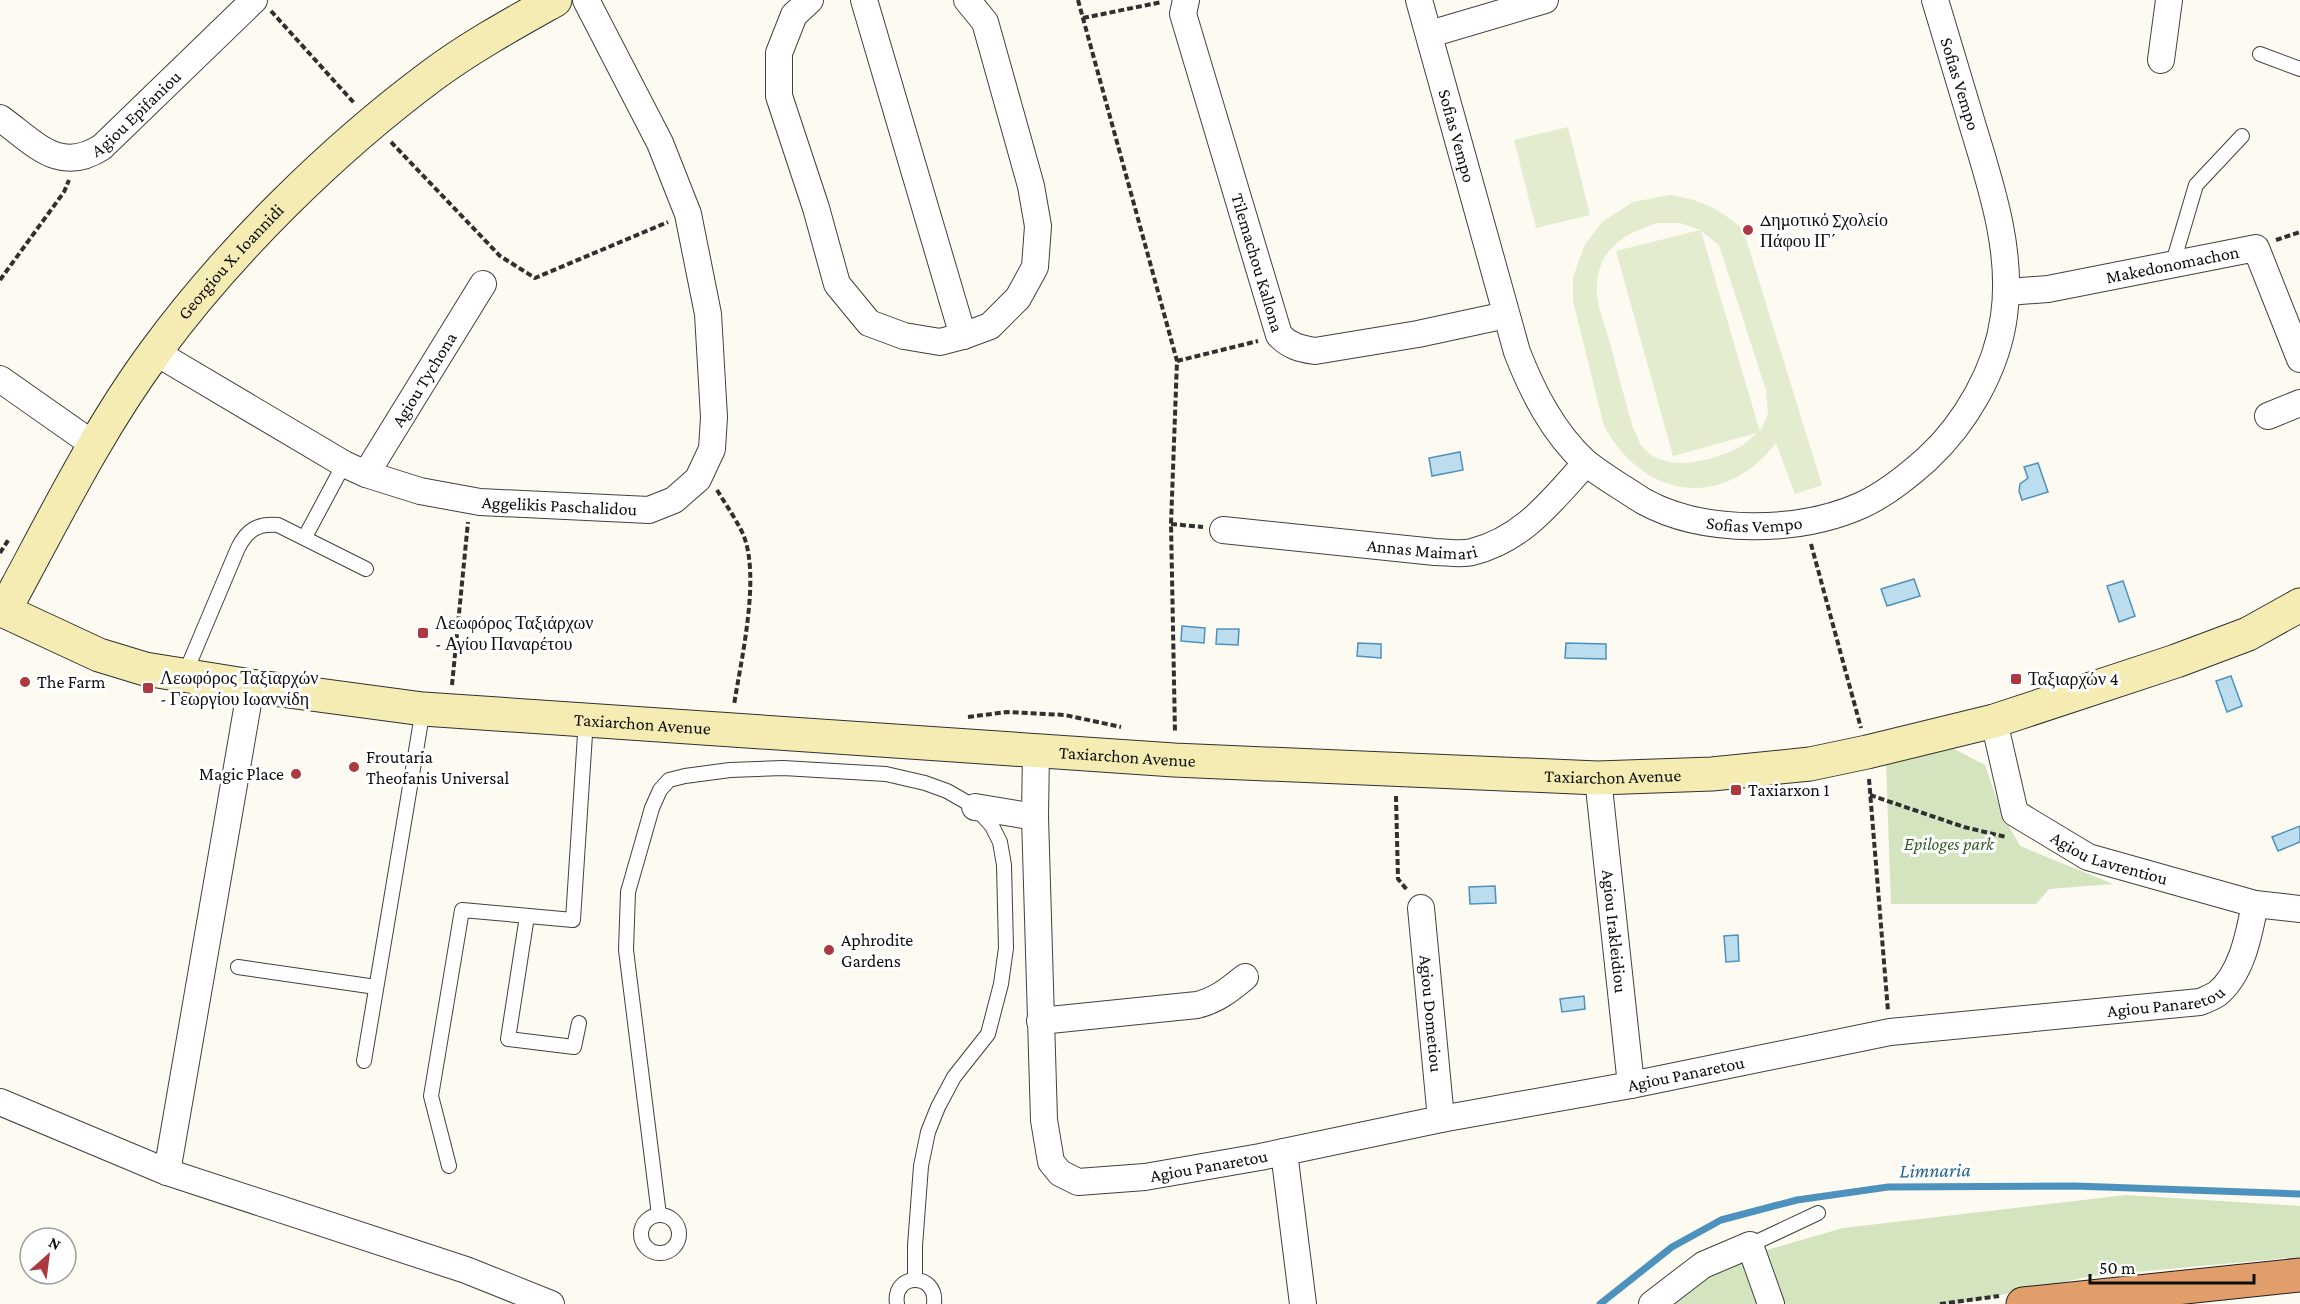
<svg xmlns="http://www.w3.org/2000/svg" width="2300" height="1304" viewBox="0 0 2300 1304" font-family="'Crimson Pro',serif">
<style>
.green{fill:#d3e4be}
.pitch{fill:#e3eccf;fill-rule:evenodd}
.water{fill:#bcddee;stroke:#4c92bc;stroke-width:1.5}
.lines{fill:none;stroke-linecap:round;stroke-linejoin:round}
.stream{stroke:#4c92bc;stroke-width:7}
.lane-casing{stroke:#414141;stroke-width:16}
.street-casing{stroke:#414141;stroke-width:28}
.secondary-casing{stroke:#303030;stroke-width:35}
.highway-casing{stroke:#1f1f1f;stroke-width:35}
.path{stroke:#303030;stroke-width:4;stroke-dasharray:6 3;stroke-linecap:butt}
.lane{stroke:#fff;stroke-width:14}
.street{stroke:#fff;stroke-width:26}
.secondary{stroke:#f5ecb4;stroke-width:33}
.highway{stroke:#e29e6a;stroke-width:33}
.poi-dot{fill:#ac3840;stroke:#fff;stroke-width:2}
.labels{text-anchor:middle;stroke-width:6;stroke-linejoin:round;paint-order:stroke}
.street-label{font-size:18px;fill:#0e0e0e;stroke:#fff}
.poi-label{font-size:18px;fill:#0e0e0e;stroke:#fff;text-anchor:start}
.park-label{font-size:18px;font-style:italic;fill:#335d26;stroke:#fff}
.water-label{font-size:20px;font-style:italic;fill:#276590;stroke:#fff}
</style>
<rect width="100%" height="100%" fill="#fdfaf1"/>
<g class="green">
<path d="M 1954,749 L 1985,765 L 2002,814 L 2020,846 L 2113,884 L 2049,889 L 2036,904 L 1891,904 L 1886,763 Z"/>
<path d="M 2126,1195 L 2300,1206 L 2300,1257 L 2092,1276 L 1958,1304 L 1667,1304 L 1712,1266 L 1843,1228 Z"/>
</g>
<g class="pitch">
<path d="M 1568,127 L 1590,215 L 1536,228 L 1514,140 Z"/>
<path d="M 1670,195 C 1701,200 1718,208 1743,229 L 1822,485 L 1795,494 L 1776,443 C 1723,511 1644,499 1604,426 L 1573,301 L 1573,278 L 1584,246 L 1602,222 L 1633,202 ZM 1657,223 L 1680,223 L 1700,230 L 1616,251 L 1673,456 L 1757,433 C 1751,438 1745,444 1738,448 C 1711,461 1663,475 1641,445 C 1638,440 1636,433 1633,428 C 1625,399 1617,371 1610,343 C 1605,325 1595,303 1597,284 C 1599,248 1626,233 1657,223 ZM 1701,231 L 1719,245 L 1766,390 L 1768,414 L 1760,432 Z"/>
</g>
<g class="water">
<path d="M 1460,452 L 1463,470 L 1432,476 L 1429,458 Z"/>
<path d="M 2038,463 L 2048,492 L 2022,500 L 2019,491 L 2020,484 L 2028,478 L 2024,467 Z"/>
<path d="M 1914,579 L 1920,596 L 1887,606 L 1881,589 Z"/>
<path d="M 2123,581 L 2135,616 L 2119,622 L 2107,586 Z"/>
<path d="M 1182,626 L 1205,628 L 1204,643 L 1181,641 Z"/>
<path d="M 1217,629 L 1239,629 L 1238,645 L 1216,644 Z"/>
<path d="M 1358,643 L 1381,644 L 1381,658 L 1357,656 Z"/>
<path d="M 1566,643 L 1606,644 L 1606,659 L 1565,658 Z"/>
<path d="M 2231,676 L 2242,706 L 2227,712 L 2216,681 Z"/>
<path d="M 2300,826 L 2300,842 L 2278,851 L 2272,837 Z"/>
<path d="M 1495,886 L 1496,903 L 1470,904 L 1469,887 Z"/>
<path d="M 1738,935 L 1739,961 L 1726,962 L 1724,936 Z"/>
<path d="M 1584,996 L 1585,1009 L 1562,1012 L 1560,999 Z"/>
</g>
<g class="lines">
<path class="stream" d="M 1600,1304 L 1672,1247 L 1721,1220 L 1797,1200 L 1888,1187 L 2075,1186 L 2300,1194"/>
<g class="lane-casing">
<g id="lane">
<path d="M 2260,54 L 2300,69"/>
<path d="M 2172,266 L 2196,185 L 2242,136"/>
<path d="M 305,537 L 344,464"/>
<path d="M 184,676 L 238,548 C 247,530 258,523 278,525 L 366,569"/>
<path d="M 527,916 L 508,1039 L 574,1047 L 579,1023"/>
<path d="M 238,967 L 376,987"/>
<path d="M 364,1061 L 423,709"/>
<path d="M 449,1166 L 431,1096 L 462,910 L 573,920 L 586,719"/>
<circle cx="660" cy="1234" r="19"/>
<path d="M 659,1215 L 626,950 L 628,892 L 652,808 L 660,790 L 669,780 L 685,776 L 730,770 L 783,768 L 886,774 L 925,783 L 947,791 L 975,807 L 992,826 L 1000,842 L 1004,865 L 1006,948 L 1001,984 L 988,1034 L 954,1077 L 938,1107 L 928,1132 L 921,1166 L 915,1246 L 915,1279"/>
<path d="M 1750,1245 L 1818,1213"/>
<path d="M 897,1304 C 892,1272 938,1272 934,1304"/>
</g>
</g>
<g class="street-casing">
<g id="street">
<path d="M 810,0 L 794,15 L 779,53 L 779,96 L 816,208 L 837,284 L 869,323 L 904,336 L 940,342 L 963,336 L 990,326 L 1018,298 L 1035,267 L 1038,226 L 1031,186 L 985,22 L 967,0"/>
<path d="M 864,0 L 963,336"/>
<path id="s1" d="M 1186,0 L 1183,14 L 1279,335 C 1289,346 1301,349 1315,351 L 1418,334 L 1506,315"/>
<path id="s2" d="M 1419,0 L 1517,352 C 1533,393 1553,432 1585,462 C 1595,470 1607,478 1618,485 C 1626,490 1635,496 1643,501 C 1704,535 1800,533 1862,505 C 1886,494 1907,477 1927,459 C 1966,423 1997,369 2004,316 C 2013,253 1992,189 1974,130 C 1961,86 1948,43 1935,0"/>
<path d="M 1430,34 L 1545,0"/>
<path d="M 2161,60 L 2169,0"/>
<path id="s3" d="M 0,118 C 35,143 59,175 102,147 L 254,0"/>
<path id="s4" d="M 2007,292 L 2048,289 L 2256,248 L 2300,359"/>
<path id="s5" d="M 155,352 L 344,464 L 366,474 L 420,491 L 480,502 L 649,510 L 674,500 L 698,479 L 712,449 L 714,417 L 708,314 L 688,214 L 660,143 L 586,0"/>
<path d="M 0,379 L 94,445"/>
<path d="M 2268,416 L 2300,403"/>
<path id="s6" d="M 366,474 L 483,284"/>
<path id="s7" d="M 1223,530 L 1435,552 C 1447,552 1461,555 1472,552 C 1524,539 1552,500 1586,463"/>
<path id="s8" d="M 1994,721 L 2015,813 L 2088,857 L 2255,904 L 2300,909"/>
<path id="s9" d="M 1036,750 L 1035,817 L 1044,1120 L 1051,1162 L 1060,1173 L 1078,1182 L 1145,1177 L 1260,1157 L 1441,1119 L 1631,1085 L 1890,1032 L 2200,1002 C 2205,1000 2212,997 2217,994 C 2242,974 2249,934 2255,904"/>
<path id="s10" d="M 1598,778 L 1631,1085"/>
<path d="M 975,807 L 1035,817"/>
<path id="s11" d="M 1421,908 L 1441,1119"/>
<path d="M 1040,1021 L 1197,1005 C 1217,1000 1229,990 1245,977"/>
<path d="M 0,1102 L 167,1172 L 466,1270 L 551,1304"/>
<path d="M 1284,1152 L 1303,1304"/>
<path d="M 167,1172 L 251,686"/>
<path d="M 1652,1304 L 1703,1265 L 1750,1245 L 1771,1304"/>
</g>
</g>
<g class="secondary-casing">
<g id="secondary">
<path id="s12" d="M 0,609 L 99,655 L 145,669 L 251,686 L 423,709 L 1174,760 L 1598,778 L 1712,774 L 1810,764 L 1867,752 L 1994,721 L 2176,661 L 2248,634 L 2300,605"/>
<path id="s13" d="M 4,611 C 52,523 96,432 155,352 C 229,251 334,148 434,74 C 472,46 514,23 555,0"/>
</g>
</g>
<g class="highway-casing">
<path id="highway" d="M 2023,1304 L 2300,1275"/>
</g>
<g class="path">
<path d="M 1078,0 L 1177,361 L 1171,524 L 1175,733"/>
<path d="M 271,11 L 355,104"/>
<path d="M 1083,18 L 1162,2"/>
<path d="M 391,142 L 500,256 L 535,278 L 668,222"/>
<path d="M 2276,240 L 2300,232"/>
<path d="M 0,280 L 64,192 L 69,180"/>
<path d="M 1177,361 L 1258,341"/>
<path d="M 717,490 C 726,505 736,519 743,534 C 761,576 741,660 734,705"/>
<path d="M 1171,524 L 1203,527"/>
<path d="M 1811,544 L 1861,728"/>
<path d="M 0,553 L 9,539"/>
<path d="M 452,685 L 468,522"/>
<path d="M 968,717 L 1007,712 L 1065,715 L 1121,727"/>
<path d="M 1869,779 L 1888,1011"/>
<path d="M 1870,795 L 1964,827 L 2006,837"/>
<path d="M 1396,796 L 1398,879 L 1408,891"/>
<path d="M 1940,1304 L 1999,1296"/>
</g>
<use href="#lane" class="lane"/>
<use href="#street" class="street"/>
<use href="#secondary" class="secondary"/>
<use href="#highway" class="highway"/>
</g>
<g class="poi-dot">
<circle cx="1748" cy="230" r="6"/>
<rect x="417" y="627" width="12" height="12" rx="3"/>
<rect x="2010" y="673" width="12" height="12" rx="3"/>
<circle cx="25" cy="682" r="6"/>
<rect x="142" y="682" width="12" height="12" rx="3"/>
<circle cx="354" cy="767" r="6"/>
<circle cx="296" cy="774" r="6"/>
<rect x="1730" y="784" width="12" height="12" rx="3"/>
<circle cx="829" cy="950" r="6"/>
</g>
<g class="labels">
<g class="street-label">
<text transform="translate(1960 84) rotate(73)" y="6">Sofias Vempo</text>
<text dy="6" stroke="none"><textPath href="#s3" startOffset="164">Agiou Epifaniou</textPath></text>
<text dy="6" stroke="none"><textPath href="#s2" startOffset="141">Sofias Vempo</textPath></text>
<text dy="6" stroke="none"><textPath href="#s13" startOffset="418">Georgiou X. Ioannidi</textPath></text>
<text dy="6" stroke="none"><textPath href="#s1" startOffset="274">Tilemachou Kallona</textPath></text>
<text dy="6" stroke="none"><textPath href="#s4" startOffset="168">Makedonomachon</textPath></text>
<text dy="6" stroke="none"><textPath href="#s6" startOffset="111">Agiou Tychona</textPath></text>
<text dy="6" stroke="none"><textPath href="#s5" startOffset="441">Aggelikis Paschalidou</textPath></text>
<text dy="6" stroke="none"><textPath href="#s2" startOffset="681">Sofias Vempo</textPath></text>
<text dy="6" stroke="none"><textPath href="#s7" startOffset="200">Annas Maimari</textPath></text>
<text dy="6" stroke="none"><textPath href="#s12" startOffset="658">Taxiarchon Avenue</textPath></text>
<text dy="6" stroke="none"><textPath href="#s12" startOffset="1144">Taxiarchon Avenue</textPath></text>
<text dy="6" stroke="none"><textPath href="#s12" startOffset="1630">Taxiarchon Avenue</textPath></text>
<text dy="6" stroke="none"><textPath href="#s8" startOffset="200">Agiou Lavrentiou</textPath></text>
<text dy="6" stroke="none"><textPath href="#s10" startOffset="154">Agiou Irakleidiou</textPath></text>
<text dy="6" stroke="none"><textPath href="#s9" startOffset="1551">Agiou Panaretou</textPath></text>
<text dy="6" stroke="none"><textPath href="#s11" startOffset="106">Agiou Dometiou</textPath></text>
<text dy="6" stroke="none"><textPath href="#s9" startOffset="1065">Agiou Panaretou</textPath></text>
<text dy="6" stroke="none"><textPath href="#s9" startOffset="579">Agiou Panaretou</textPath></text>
</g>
<g class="poi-label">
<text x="1760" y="226">Δημοτικό Σχολείο<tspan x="1760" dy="21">Πάφου ΙΓ΄</tspan></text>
<text x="435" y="629">Λεωφόρος Ταξιάρχων<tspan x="435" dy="21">- Αγίου Παναρέτου</tspan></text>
<text x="160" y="684">Λεωφόρος Ταξιαρχών<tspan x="160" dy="21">- Γεωργίου Ιωαννίδη</tspan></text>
<text x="2028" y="685">Ταξιαρχών 4</text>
<text x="37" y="688">The Farm</text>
<text x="366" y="763">Froutaria<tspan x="366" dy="21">Theofanis Universal</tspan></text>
<text x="284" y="780" text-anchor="end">Magic Place</text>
<text x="1748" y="796">Taxiarxon 1</text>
<text x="841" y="946">Aphrodite<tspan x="841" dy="21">Gardens</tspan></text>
</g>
<g class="park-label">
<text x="1949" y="850">Epiloges park</text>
</g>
<g class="water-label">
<text transform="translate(1935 1170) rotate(-1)" y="7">Limnaria</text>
</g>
</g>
<g transform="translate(48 1256) rotate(28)"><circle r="28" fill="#ffffff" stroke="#9f9f9f" stroke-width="1.5"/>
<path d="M0-4.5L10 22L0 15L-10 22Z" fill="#ac3840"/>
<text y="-9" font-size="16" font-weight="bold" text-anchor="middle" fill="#0e0e0e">N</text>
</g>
<path d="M2090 1274v9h164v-9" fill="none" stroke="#0e0e0e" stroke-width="3"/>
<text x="2099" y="1274" font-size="18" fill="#0e0e0e" stroke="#ffffff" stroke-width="4.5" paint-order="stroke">50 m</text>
</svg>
